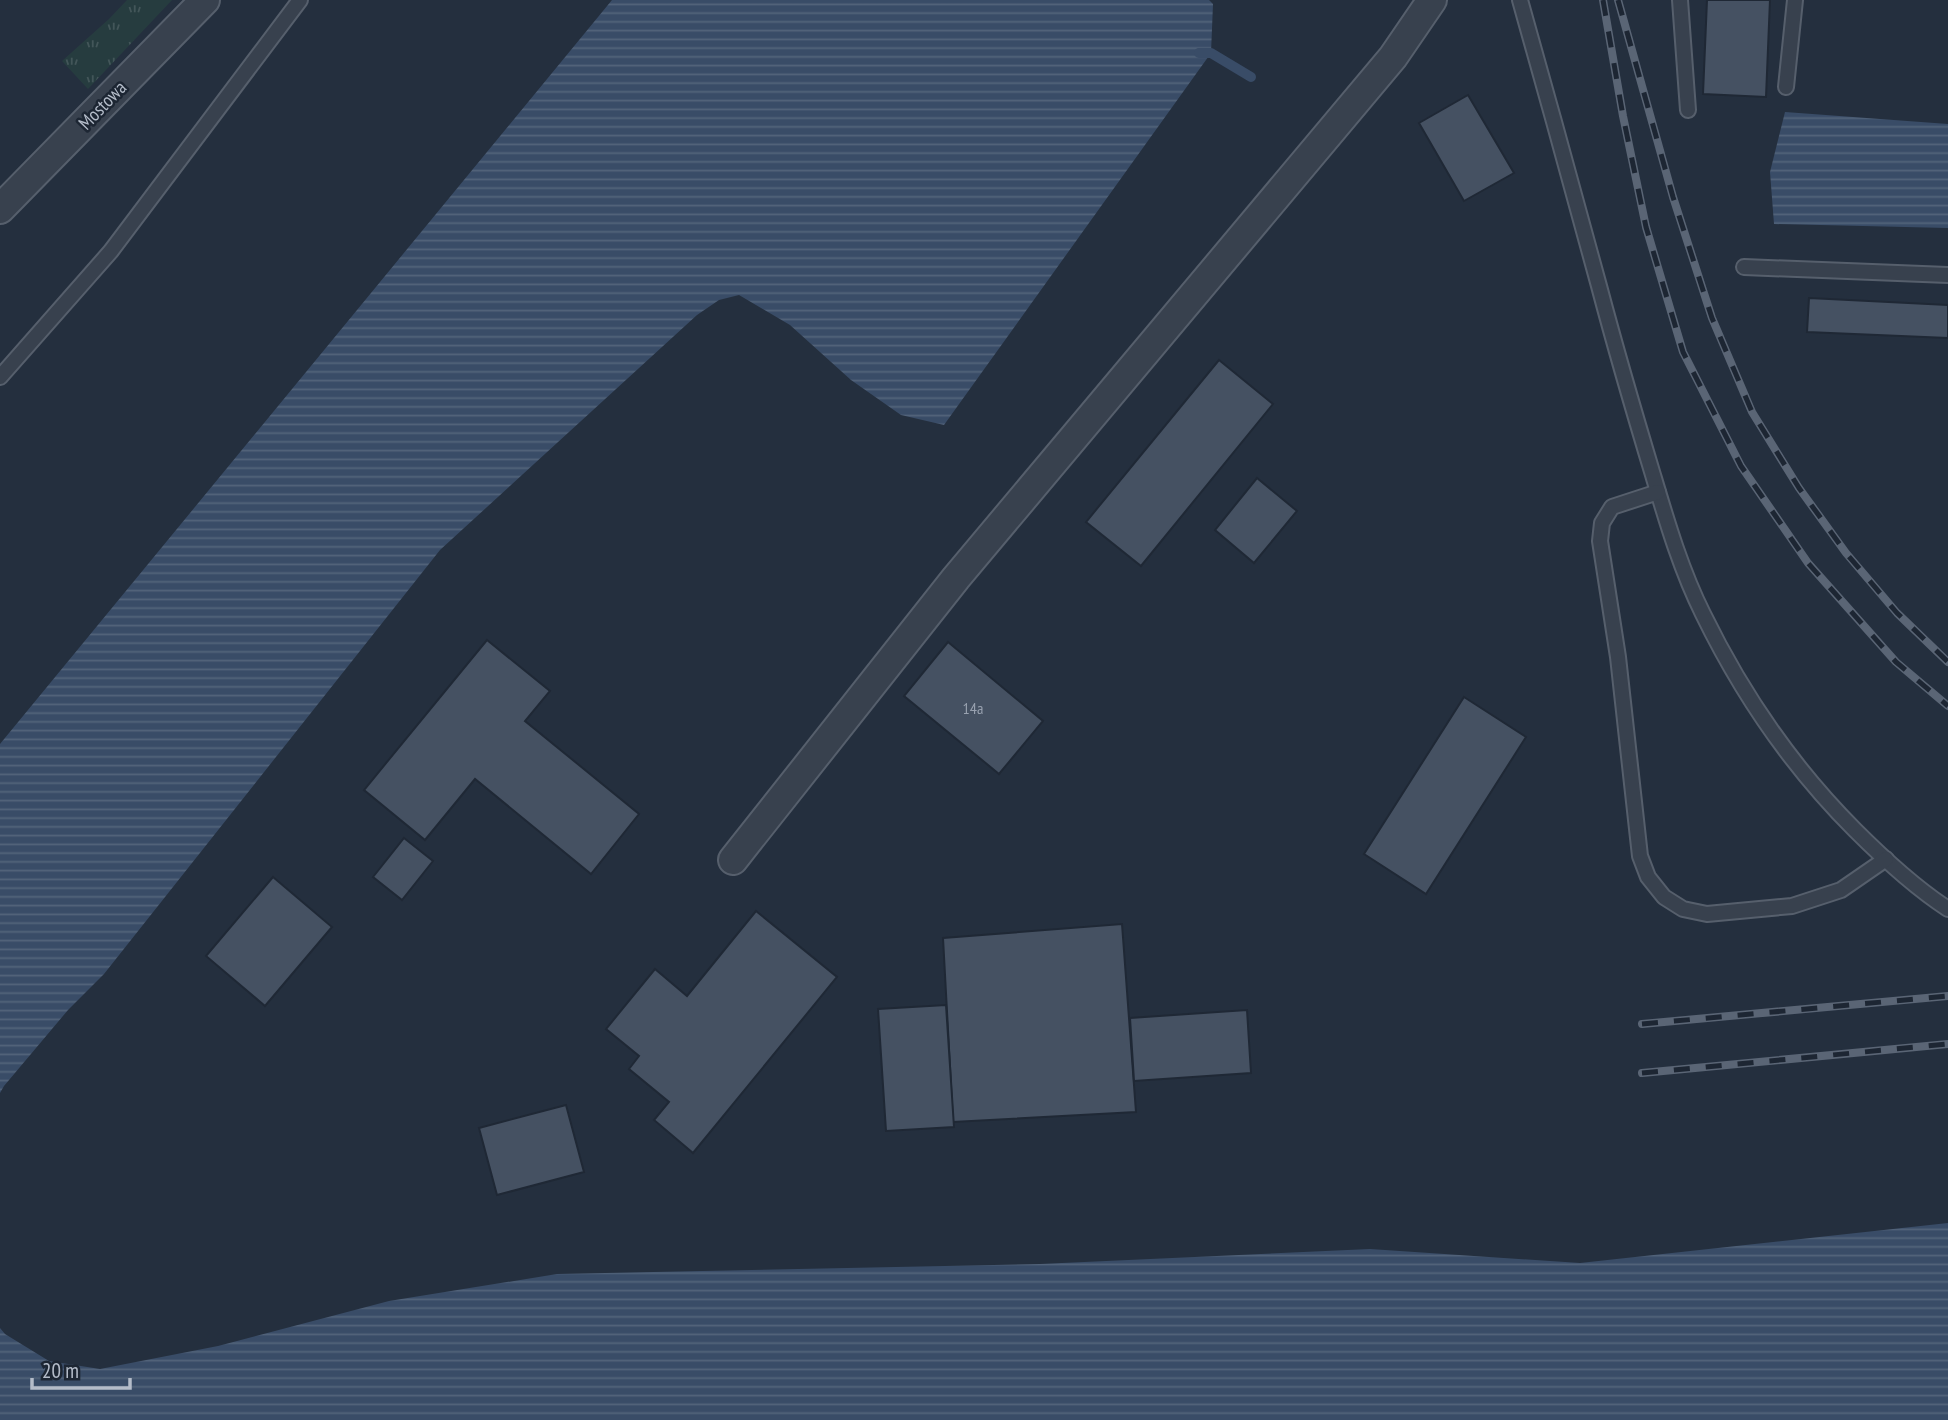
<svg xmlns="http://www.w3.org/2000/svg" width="1948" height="1420" viewBox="0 0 1948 1420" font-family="'PT Sans Narrow',sans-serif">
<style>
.grass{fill:url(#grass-tufts)}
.water{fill:url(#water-rules)}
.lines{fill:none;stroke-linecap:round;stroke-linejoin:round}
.stream{stroke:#394c67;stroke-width:10}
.building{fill:#455162;stroke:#1f2835;stroke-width:2}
.service-casing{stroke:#565f6c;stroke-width:18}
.minor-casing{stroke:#565f6c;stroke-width:32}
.service{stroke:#38414e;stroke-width:14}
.minor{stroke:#38414e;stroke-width:28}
.rail-casing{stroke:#5a6575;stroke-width:8}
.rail{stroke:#1d2633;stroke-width:5;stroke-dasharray:16;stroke-linecap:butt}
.labels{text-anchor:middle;stroke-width:5;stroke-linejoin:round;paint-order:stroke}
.number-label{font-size:16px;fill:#98a1af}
.street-label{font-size:19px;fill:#b4bcc9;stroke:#1d2633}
</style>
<defs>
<pattern id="grass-tufts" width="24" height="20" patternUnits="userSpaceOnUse" patternTransform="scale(1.75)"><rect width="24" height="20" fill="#263c3f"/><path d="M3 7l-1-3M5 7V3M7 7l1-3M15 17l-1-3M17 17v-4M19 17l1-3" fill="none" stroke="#435659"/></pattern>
<pattern id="water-rules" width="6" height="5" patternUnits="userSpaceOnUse" patternTransform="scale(1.75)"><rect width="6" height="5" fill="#394c67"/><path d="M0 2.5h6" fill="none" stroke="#53647b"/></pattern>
</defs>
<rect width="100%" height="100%" fill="#242f3e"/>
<path class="grass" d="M 127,0 L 172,0 L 88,89 L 62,61 L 109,19 Z"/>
<g class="water">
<path d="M 612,0 L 1209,0 L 1213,4 L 1211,53 L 944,425 L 901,415 L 851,380 L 790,325 L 739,295 L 719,300 L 697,315 L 440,550 L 104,974 L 68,1010 L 4,1086 L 0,1093 L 0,744 Z"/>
<path d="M 1785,112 L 1948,124 L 1948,228 L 1774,224 L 1770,172 Z"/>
<path d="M 1948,1223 L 1948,1420 L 0,1420 L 0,1328 L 5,1334 L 49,1361 L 100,1369 L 218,1346 L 389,1301 L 557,1274 L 1040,1264 L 1370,1249 L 1580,1263 Z"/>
</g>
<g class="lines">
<path class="stream" d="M 1199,53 L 1211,53 L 1251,77"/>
</g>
<g class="building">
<path d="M 1707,0 L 1770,0 L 1766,97 L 1703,94 Z"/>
<path d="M 1468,95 L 1514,173 L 1464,201 L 1419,123 Z"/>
<path d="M 1809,298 L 1948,305 L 1948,338 L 1807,332 Z"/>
<path d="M 1219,360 L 1273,404 L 1141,566 L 1086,522 Z"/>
<path d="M 1257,478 L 1297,511 L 1254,563 L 1215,530 Z"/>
<path d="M 487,640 L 550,691 L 525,721 L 639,814 L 591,874 L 475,779 L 425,840 L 364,790 Z"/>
<path d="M 948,642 L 1043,721 L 999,774 L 904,696 Z"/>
<path d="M 1464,697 L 1526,737 L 1426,894 L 1364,854 Z"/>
<path d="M 404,838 L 433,861 L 402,900 L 373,877 Z"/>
<path d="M 273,877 L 332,927 L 265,1006 L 206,956 Z"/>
<path d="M 756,911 L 837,977 L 693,1153 L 654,1120 L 669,1102 L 629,1069 L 639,1056 L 606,1029 L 655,969 L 687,996 Z"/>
<path d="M 1122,924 L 1136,1112 L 953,1122 L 943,938 Z"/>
<path d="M 946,1005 L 954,1127 L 886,1131 L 878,1009 Z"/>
<path d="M 1247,1010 L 1251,1073 L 1134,1081 L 1130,1018 Z"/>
<path d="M 566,1105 L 584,1172 L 497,1195 L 479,1128 Z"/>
</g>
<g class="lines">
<g class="service-casing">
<g id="service">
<path d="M 1520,0 C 1547,95 1573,191 1599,286 C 1616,350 1634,412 1653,475 C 1667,522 1681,570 1703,614 C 1742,694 1793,768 1855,830 C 1884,859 1914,887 1948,909"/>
<path d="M 1680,0 L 1688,110"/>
<path d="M 1786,87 L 1795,0"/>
<path d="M 1744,267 L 1948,275"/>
<path d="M 0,377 L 111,251 L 300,0"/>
<path d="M 1658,492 L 1612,507 L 1602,523 L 1600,541 L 1618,657 L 1640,856 L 1648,877 L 1664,897 L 1683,909 L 1707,914 L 1792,906 L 1841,890 L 1886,859"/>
</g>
</g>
<g class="minor-casing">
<g id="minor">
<path d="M 0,209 L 205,0"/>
<path d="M 733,860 L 956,578 L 1393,57 L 1432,0"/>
</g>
</g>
<use href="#service" class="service"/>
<use href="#minor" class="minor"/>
<g class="rail-casing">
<g id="rail">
<path d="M 1603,0 L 1623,116 L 1646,227 L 1683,352 L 1741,466 L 1808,563 L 1896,662 L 1948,706"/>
<path d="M 1618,0 L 1673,197 L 1712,318 L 1752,412 L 1799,488 L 1846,553 L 1897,613 L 1948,662"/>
<path d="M 1642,1024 L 1948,996"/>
<path d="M 1642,1073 L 1948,1044"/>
</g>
</g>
<use href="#rail" class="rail"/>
</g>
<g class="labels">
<g class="number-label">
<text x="973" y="714">14a</text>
</g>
<g class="street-label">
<text transform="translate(102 105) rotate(-46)" y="7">Mostowa</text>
</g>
</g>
<path d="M32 1378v10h98v-10" fill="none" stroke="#b4bcc9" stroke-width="3.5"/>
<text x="42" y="1378" font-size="21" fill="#b4bcc9" stroke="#1d2633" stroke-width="5" paint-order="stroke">20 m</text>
</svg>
